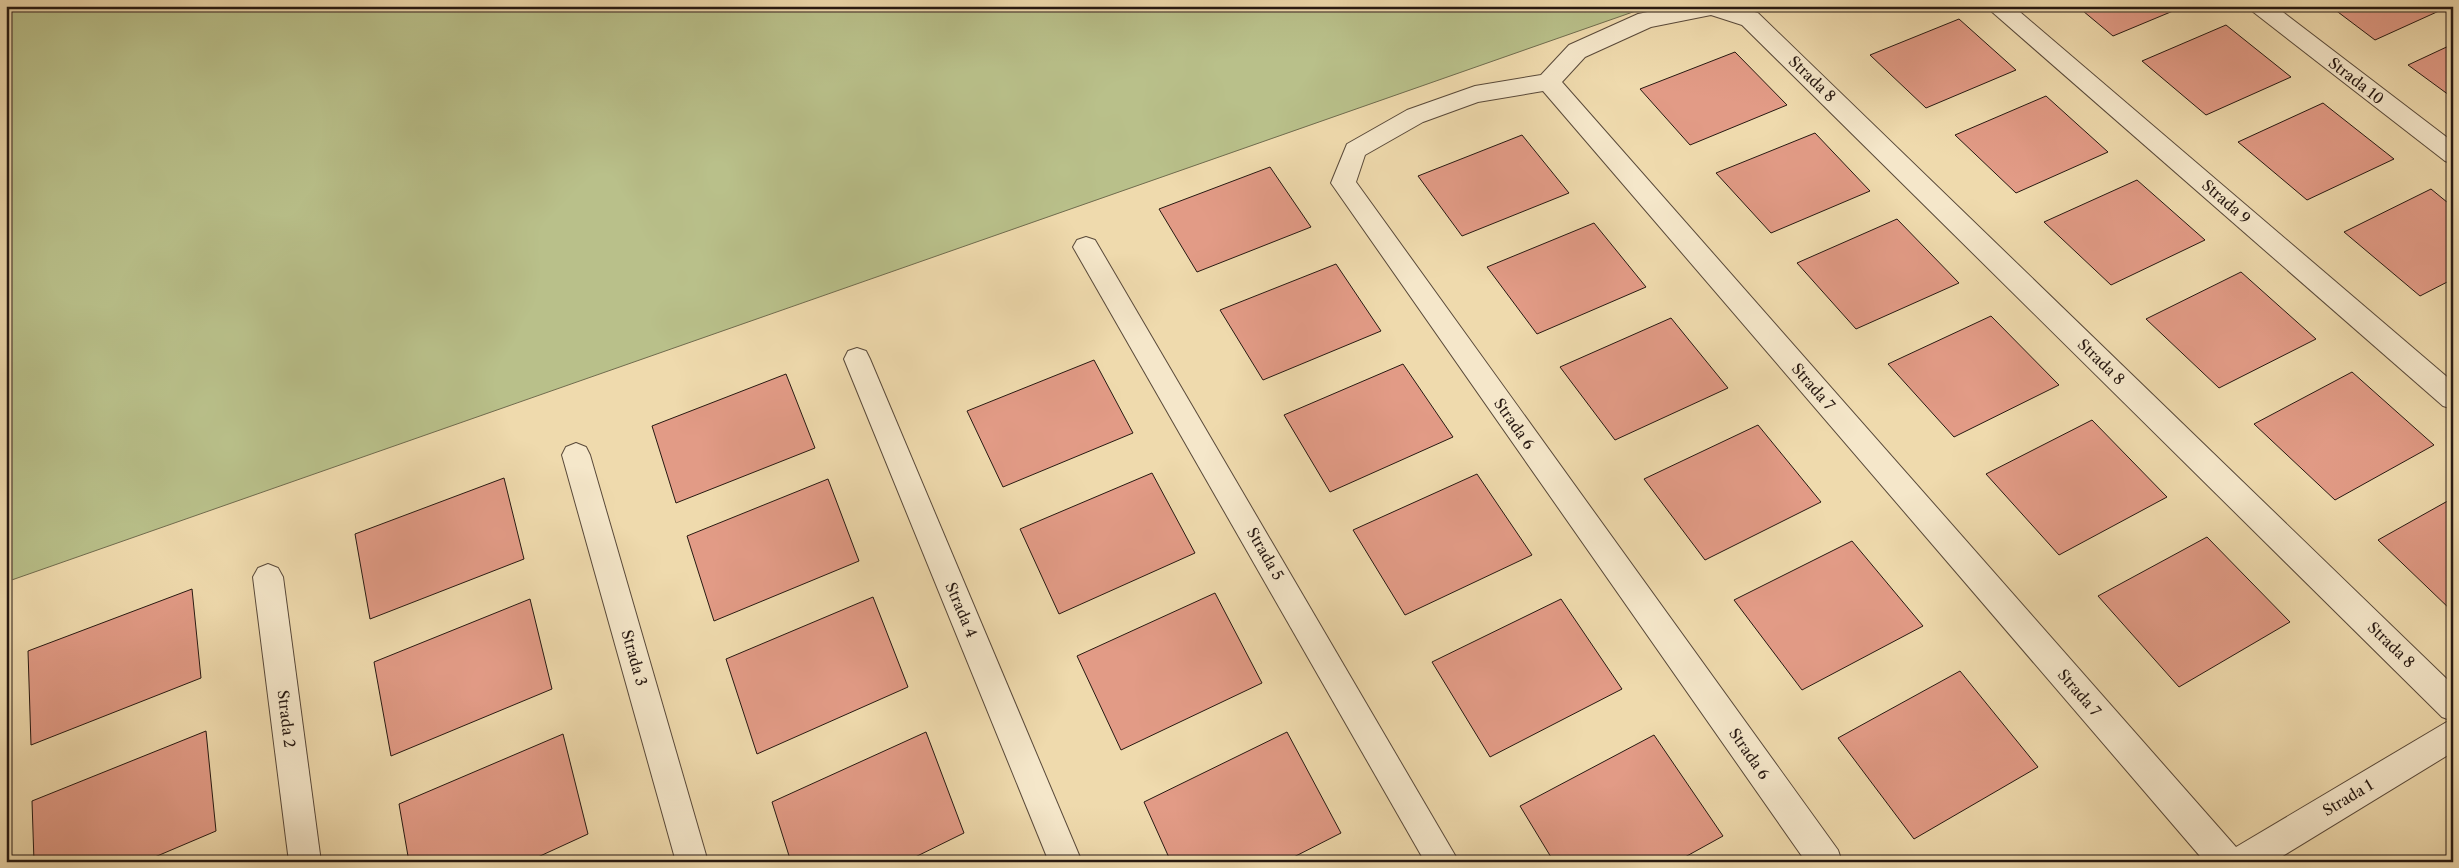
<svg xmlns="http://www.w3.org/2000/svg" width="2459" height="868" viewBox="0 0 2459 868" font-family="'Libre Caslon Text',serif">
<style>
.green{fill:#b9c08a;stroke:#706c4e}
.building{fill:#e29b86;stroke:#271912}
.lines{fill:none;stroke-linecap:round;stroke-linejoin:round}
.minor-casing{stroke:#594939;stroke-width:2}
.minor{fill:#f5e7ca;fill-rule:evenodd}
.labels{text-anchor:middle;stroke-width:4;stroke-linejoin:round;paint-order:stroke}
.street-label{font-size:15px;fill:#271912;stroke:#f5e7ca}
</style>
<rect width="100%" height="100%" fill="#efdaad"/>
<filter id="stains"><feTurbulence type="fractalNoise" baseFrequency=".004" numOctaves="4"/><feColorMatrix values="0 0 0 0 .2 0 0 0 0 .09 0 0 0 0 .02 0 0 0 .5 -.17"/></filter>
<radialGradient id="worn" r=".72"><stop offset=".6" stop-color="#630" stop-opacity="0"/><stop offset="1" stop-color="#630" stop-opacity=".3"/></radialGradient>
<path class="green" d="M 7,6 L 1650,6 L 6,582 Z"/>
<g class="building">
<path d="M 2077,6 L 2185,6 L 2113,36 Z"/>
<path d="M 2330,6 L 2450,6 L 2375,40 Z"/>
<path d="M 1959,19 L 2016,70 L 1926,108 L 1870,55 Z"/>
<path d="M 2226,25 L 2291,77 L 2206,115 L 2142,61 Z"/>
<path d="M 2453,44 L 2453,98 L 2408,65 Z"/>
<path d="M 1735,52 L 1787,105 L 1690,145 L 1640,89 Z"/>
<path d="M 2046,96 L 2108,152 L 2016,193 L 1955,135 Z"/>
<path d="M 2323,103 L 2394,159 L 2307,200 L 2238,142 Z"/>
<path d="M 1815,133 L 1870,191 L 1771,233 L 1716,173 Z"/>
<path d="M 1522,135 L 1569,193 L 1462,236 L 1418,176 Z"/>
<path d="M 1270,167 L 1311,227 L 1197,272 L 1159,209 Z"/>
<path d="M 2137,180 L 2205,240 L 2111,285 L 2044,222 Z"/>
<path d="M 2431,189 L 2453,207 L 2453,279 L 2420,296 L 2344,232 Z"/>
<path d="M 1897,219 L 1959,283 L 1856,329 L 1797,263 Z"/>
<path d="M 1594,223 L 1646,287 L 1537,334 L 1487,267 Z"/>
<path d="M 1336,264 L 1381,331 L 1263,380 L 1220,310 Z"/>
<path d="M 2241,272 L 2316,339 L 2219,388 L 2146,319 Z"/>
<path d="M 1991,316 L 2059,385 L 1954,437 L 1888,364 Z"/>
<path d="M 1671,318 L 1728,388 L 1615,440 L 1560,367 Z"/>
<path d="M 1094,360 L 1133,433 L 1003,487 L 967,411 Z"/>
<path d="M 1403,364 L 1453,437 L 1330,492 L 1284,415 Z"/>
<path d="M 2352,372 L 2434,445 L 2335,500 L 2254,424 Z"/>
<path d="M 786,374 L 815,448 L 676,503 L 652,426 Z"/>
<path d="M 2092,420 L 2167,497 L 2059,555 L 1986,474 Z"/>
<path d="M 1758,425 L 1821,502 L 1705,560 L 1644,479 Z"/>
<path d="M 1152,473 L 1195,553 L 1059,614 L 1020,529 Z"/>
<path d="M 1477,474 L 1532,555 L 1405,615 L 1353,530 Z"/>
<path d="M 504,478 L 524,559 L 370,619 L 355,534 Z"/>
<path d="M 828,479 L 859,561 L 714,621 L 687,536 Z"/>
<path d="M 2453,498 L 2453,612 L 2378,540 Z"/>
<path d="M 2207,537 L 2290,622 L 2179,687 L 2098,596 Z"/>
<path d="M 1852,541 L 1923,626 L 1802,690 L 1734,600 Z"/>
<path d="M 192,589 L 201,678 L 31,745 L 28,651 Z"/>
<path d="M 1215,593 L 1262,683 L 1121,750 L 1077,656 Z"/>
<path d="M 873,597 L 908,687 L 757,754 L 726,659 Z"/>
<path d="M 530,599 L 552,689 L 391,756 L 374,662 Z"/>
<path d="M 1561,599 L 1622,689 L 1490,757 L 1432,662 Z"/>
<path d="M 1960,671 L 2038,767 L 1914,839 L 1838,738 Z"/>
<path d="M 206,731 L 216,831 L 143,862 L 34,862 L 32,801 Z"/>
<path d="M 926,732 L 964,833 L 905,862 L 791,862 L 772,802 Z"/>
<path d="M 1287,732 L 1341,833 L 1284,862 L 1171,862 L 1144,802 Z"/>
<path d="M 563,734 L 588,834 L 527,862 L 409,862 L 399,804 Z"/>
<path d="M 1654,735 L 1723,836 L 1676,862 L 1554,862 L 1520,806 Z"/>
</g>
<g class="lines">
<g class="minor-casing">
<g id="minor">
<path d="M 1676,6 L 1734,6 L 1758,13 L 2453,685 L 2453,752 L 2273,862 L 2205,862 L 1543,91 L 1478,102 L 1423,122 L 1365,155 L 1356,182 L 1838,850 L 1842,862 L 1806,862 L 1331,183 L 1347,144 L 1407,110 L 1475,86 L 1541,75 L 1569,45 L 1638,14 ZM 1711,15 L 1742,25 L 2442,717 L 2450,720 L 2236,847 L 1562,82 L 1585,57 L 1651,27 Z"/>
<path d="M 1988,6 L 2013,6 L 2453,382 L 2453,409 L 2443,406 L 1991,11 Z"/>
<path d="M 2249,6 L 2275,6 L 2453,142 L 2453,164 L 2445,161 L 2252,11 Z"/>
<path d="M 1086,237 L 1095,240 L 1459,862 L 1425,862 L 1077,254 L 1073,247 L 1077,240 Z"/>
<path d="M 857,348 L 866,351 L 870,359 L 1082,862 L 1049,862 L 844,359 L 848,351 Z"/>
<path d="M 576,443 L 586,447 L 590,455 L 708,862 L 676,862 L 562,455 L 566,447 Z"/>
<path d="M 268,564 L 278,568 L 283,577 L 321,862 L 289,862 L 253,577 L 258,568 Z"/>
</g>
</g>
<use href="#minor" class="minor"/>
</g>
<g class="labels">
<g class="street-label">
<text transform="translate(1812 79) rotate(44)" y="5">Strada 8</text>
<text transform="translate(2356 81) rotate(38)" y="5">Strada 10</text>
<text transform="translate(2226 202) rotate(41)" y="5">Strada 9</text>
<text transform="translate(2101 362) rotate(44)" y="5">Strada 8</text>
<text transform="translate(1813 387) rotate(49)" y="5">Strada 7</text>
<text transform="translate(1514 424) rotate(55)" y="5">Strada 6</text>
<text transform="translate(1265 554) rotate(60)" y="5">Strada 5</text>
<text transform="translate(961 610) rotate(67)" y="5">Strada 4</text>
<text transform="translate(2391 645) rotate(44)" y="5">Strada 8</text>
<text transform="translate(634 658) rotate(74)" y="5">Strada 3</text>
<text transform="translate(2079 693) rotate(49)" y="5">Strada 7</text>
<text transform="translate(286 719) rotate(83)" y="5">Strada 2</text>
<text transform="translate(1749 754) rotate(55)" y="5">Strada 6</text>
<text transform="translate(2348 798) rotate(-31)" y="5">Strada 1</text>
</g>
</g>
<rect width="2459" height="868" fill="none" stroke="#efdaad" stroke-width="25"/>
<rect x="8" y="8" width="2444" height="853" fill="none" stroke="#271912" stroke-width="2.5"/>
<rect x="12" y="12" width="2434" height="843" fill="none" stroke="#271912"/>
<rect width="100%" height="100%" filter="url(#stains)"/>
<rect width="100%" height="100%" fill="url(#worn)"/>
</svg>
